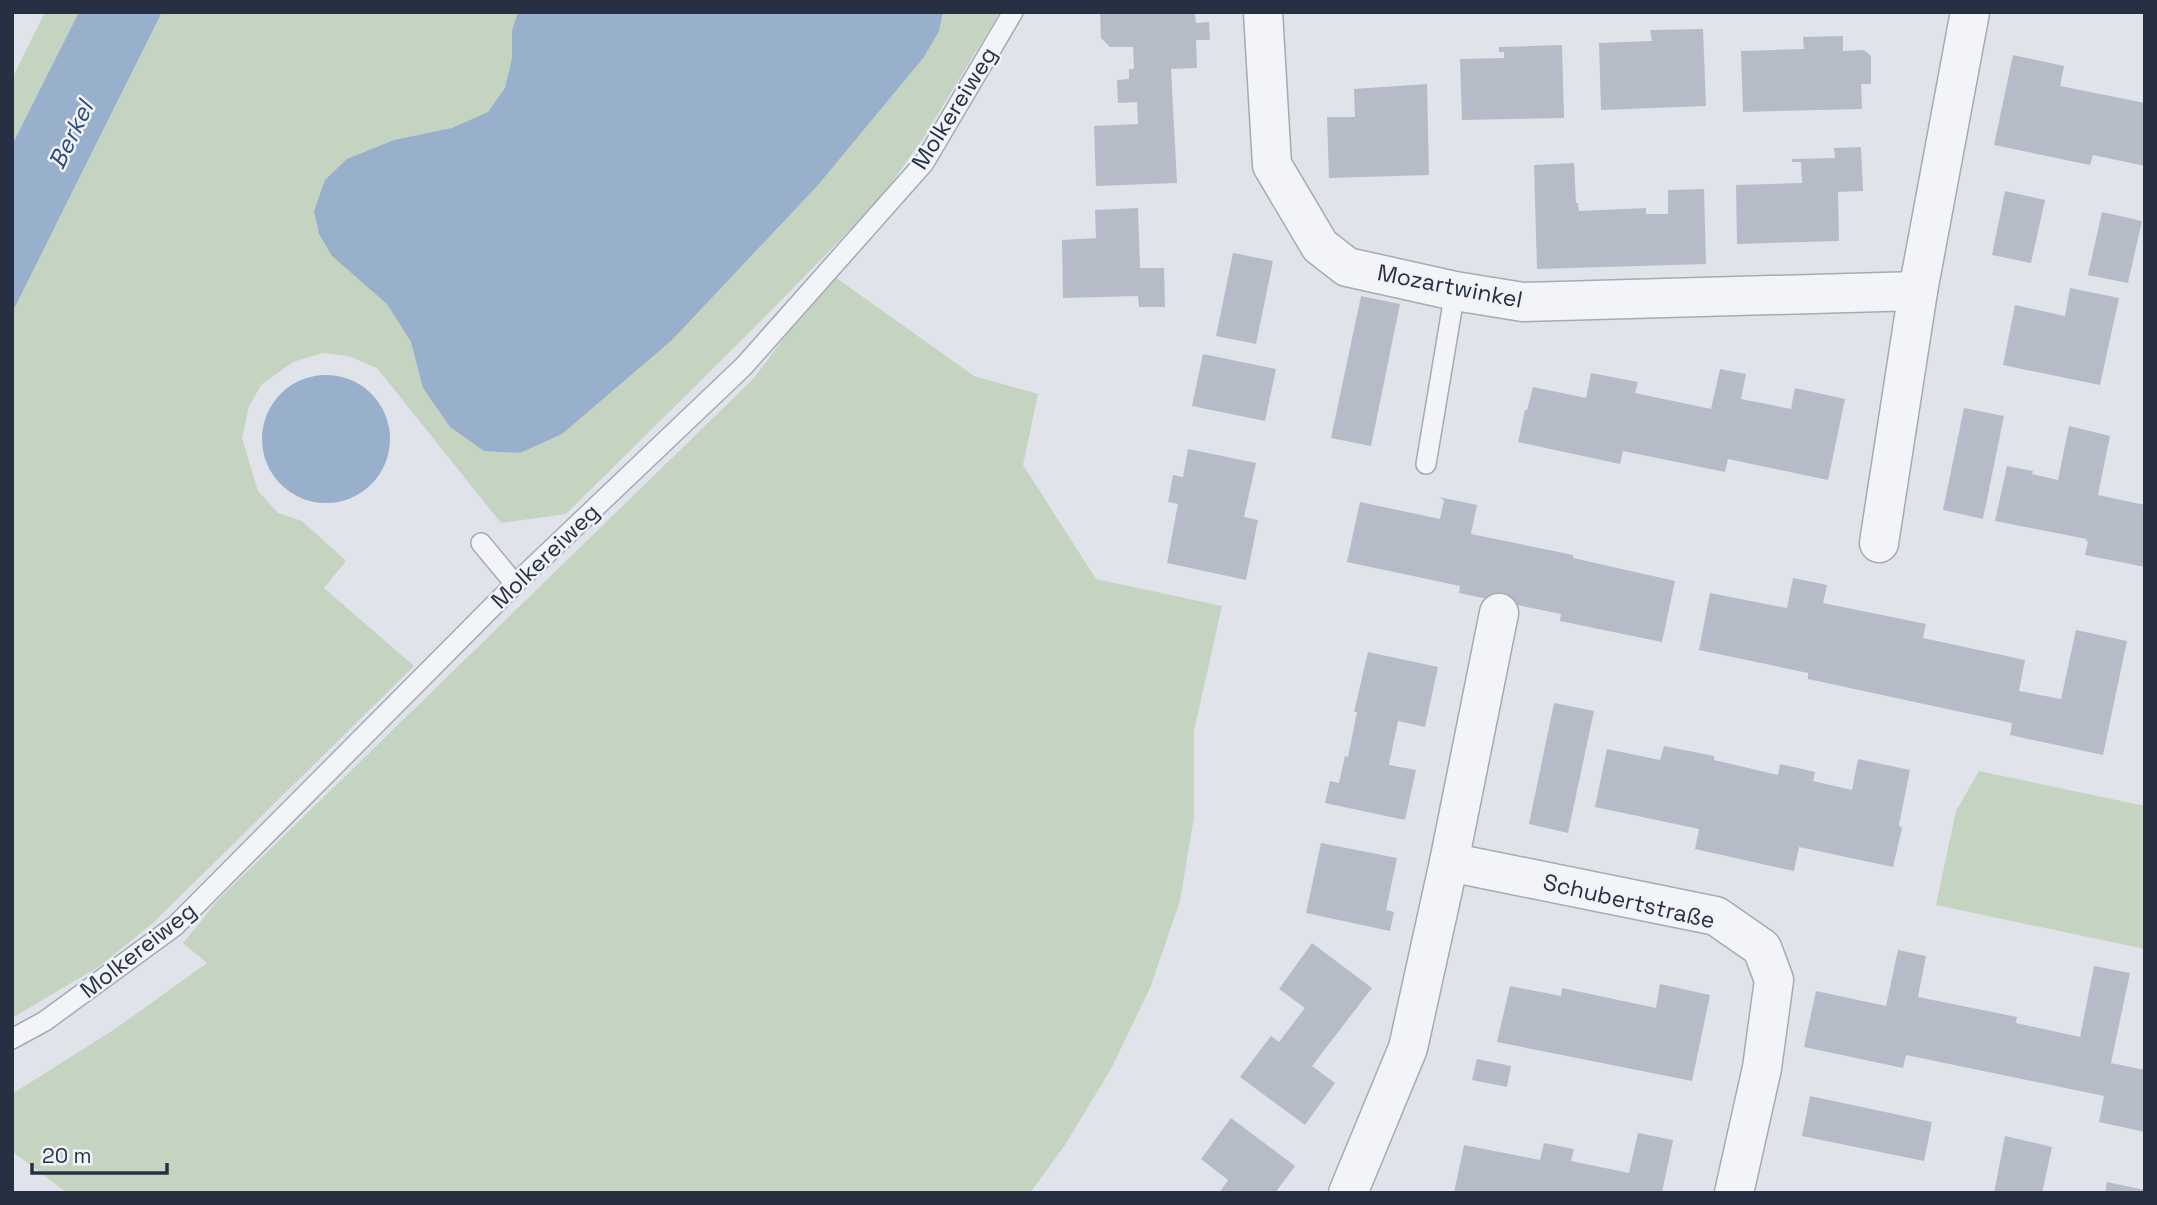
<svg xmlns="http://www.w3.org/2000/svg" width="2157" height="1205" viewBox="0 0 2157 1205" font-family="'Space Grotesk',sans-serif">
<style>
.green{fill:#c5d4c0}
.water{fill:#98b0cc}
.building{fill:#b6bcc7}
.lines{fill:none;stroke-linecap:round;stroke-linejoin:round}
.service-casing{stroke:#a5aab4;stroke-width:22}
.minor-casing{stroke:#a5aab4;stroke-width:41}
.service{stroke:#f3f4f8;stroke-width:19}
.minor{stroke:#f3f4f8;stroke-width:38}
.labels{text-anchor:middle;stroke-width:5;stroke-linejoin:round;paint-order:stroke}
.street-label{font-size:23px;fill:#273042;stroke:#eff2f7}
.water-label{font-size:24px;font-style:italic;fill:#2e4d79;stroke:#eff2f7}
</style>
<rect width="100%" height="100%" fill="#e0e3ea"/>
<g class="green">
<path d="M 45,12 L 79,12 L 12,145 L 12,79 Z"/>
<path d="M 162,12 L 1000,12 L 924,137 L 881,198 L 762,320 L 566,514 L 501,523 L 377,368 L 348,356 L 323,353 L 293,362 L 262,384 L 249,406 L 242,438 L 258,491 L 278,513 L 302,521 L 346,561 L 324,588 L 414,666 L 153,923 L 100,966 L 12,1018 L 12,313 Z"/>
<path d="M 835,277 L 974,376 L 1038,394 L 1023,465 L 1096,579 L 1222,606 L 1194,731 L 1194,817 L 1180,901 L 1150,988 L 1111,1069 L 1065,1145 L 1030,1193 L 67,1193 L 12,1151 L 12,1094 L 115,1029 L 207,963 L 183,943 L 218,900 L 754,378 L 804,311 Z"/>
<path d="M 1979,771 L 2145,806 L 2145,949 L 1936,905 L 1956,811 Z"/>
</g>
<g class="water">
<path d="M 79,12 L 162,12 L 12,313 L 12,145 Z"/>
<path d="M 518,12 L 943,12 L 939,31 L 924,57 L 818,185 L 672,340 L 562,434 L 520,453 L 484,451 L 450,427 L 423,388 L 411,342 L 387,304 L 332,256 L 319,234 L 314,211 L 325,180 L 347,159 L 394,140 L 452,128 L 488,112 L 505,88 L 512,58 L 512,31 Z"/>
<circle cx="326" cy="439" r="64"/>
</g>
<g class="building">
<path d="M 1100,12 L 1195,12 L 1196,23 L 1209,22 L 1210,40 L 1196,40 L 1197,68 L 1171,69 L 1177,183 L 1096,186 L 1094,126 L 1138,124 L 1137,102 L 1118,103 L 1117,80 L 1129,79 L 1129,69 L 1134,69 L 1133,47 L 1110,47 L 1101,38 Z"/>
<path d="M 1703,29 L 1706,106 L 1601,110 L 1599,43 L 1652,41 L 1650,30 Z"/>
<path d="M 1843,36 L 1843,51 L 1864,50 L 1871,56 L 1871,84 L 1861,84 L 1862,109 L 1743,112 L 1741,51 L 1804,49 L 1803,37 Z"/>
<path d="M 1562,45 L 1564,118 L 1462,120 L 1460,59 L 1504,58 L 1504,52 L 1499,52 L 1499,47 Z"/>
<path d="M 2013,55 L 2064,66 L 2060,86 L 2145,103 L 2145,166 L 2093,155 L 2090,165 L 1994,145 Z"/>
<path d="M 1427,84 L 1429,175 L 1329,178 L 1327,117 L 1355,117 L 1354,89 Z"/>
<path d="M 1861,147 L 1863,191 L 1838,192 L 1839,241 L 1737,244 L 1736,185 L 1802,183 L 1801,162 L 1792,162 L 1792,159 L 1835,158 L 1834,148 Z"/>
<path d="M 1574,163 L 1576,203 L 1578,203 L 1579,211 L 1646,208 L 1646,214 L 1668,214 L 1668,190 L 1704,189 L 1706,264 L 1537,269 L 1534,165 Z"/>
<path d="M 2005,191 L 2045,200 L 2031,263 L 1992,255 Z"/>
<path d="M 1138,208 L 1140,268 L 1164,268 L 1165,307 L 1139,307 L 1138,296 L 1063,298 L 1062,240 L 1096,238 L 1095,210 Z"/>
<path d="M 2102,212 L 2142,221 L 2128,283 L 2088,275 Z"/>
<path d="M 1233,253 L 1273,261 L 1256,344 L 1216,336 Z"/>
<path d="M 2070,288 L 2119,298 L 2100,385 L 2003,365 L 2015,305 L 2065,316 Z"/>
<path d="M 1361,296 L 1400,304 L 1371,446 L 1331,438 Z"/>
<path d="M 1203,354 L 1276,369 L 1265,421 L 1192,406 Z"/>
<path d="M 1720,369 L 1746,374 L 1741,399 L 1791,409 L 1795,388 L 1845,399 L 1828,480 L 1728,459 L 1725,472 L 1623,451 L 1620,464 L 1518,442 L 1525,410 L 1527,410 L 1533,387 L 1586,398 L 1591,373 L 1638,382 L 1635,393 L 1711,409 Z"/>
<path d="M 1964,408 L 2004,416 L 1983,519 L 1943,510 Z"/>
<path d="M 2069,426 L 2110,436 L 2098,495 L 2145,505 L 2145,567 L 2085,555 L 2088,542 L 2086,541 L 2087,539 L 1995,521 L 2007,466 L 2033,471 L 2032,474 L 2058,480 Z"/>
<path d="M 1188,449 L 1256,463 L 1244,517 L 1258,520 L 1246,580 L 1167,563 L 1178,504 L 1168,502 L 1173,475 L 1183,477 Z"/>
<path d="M 1439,497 L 1477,505 L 1471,534 L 1573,555 L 1573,558 L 1675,581 L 1662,642 L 1560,621 L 1561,614 L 1459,593 L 1460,586 L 1347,562 L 1360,502 L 1440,519 L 1444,500 Z"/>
<path d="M 1793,578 L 1827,585 L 1823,603 L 1926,624 L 1923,638 L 2025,660 L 2019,691 L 2061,699 L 2076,630 L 2127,641 L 2103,755 L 2010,735 L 2012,723 L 1808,679 L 1808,673 L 1699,650 L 1710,593 L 1787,608 Z"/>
<path d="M 1368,652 L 1438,667 L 1425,727 L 1398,721 L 1393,745 L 1389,765 L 1416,770 L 1405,820 L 1325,803 L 1330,781 L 1339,783 L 1345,756 L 1348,757 L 1357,712 L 1354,712 Z"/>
<path d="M 1554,703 L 1594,711 L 1568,833 L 1529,824 Z"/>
<path d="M 1664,746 L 1714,756 L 1714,760 L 1778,775 L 1780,764 L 1815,772 L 1813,781 L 1852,790 L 1858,759 L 1910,770 L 1899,825 L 1902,828 L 1893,867 L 1799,847 L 1794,871 L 1695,849 L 1699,829 L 1595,807 L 1607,749 L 1660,760 Z"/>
<path d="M 1321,843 L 1397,858 L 1386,910 L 1394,912 L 1390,931 L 1306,913 Z"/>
<path d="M 1312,943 L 1372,988 L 1312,1066 L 1335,1083 L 1305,1125 L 1240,1077 L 1271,1036 L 1279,1042 L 1305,1008 L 1279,989 Z"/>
<path d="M 1898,950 L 1926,956 L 1918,997 L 2017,1017 L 2016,1023 L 2080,1037 L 2094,966 L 2130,973 L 2111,1063 L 2145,1070 L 2145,1132 L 2099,1122 L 2104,1096 L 1906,1055 L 1903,1068 L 1804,1047 L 1816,991 L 1886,1006 Z"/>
<path d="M 1660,984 L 1710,995 L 1692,1081 L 1497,1042 L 1510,986 L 1561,996 L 1562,988 L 1656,1008 Z"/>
<path d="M 1477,1059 L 1511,1066 L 1507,1087 L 1472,1080 Z"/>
<path d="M 1810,1096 L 1932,1122 L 1924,1161 L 1802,1136 Z"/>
<path d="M 1231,1118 L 1295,1166 L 1275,1193 L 1219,1193 L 1228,1180 L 1201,1159 Z"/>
<path d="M 1638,1133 L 1673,1140 L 1662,1193 L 1454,1193 L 1464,1145 L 1540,1160 L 1544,1143 L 1574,1149 L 1571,1161 L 1629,1173 Z"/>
<path d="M 2005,1136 L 2052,1147 L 2042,1193 L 1994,1193 Z"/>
<path d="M 2107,1182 L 2145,1190 L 2145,1193 L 2105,1193 Z"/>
</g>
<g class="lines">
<g class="service-casing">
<g id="service">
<path d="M 1426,464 L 1455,291"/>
<path d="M 481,543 L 515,584"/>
<path d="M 12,1039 L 45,1021 L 175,926 L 515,584 L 744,366 L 924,163 L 1013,12"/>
</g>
</g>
<g class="minor-casing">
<g id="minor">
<path d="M 1263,12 L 1272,165 L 1320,246 L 1347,267 L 1455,291 L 1523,302 L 1918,291"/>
<path d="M 1879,543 L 1918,291 L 1970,12"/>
<path d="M 1449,862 L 1716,916 L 1762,948 L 1774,980 L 1762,1068 L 1734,1193"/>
<path d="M 1348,1193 L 1408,1048 L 1449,862 L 1499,613"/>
</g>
</g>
<use href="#service" class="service"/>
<use href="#minor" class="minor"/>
</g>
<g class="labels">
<g class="street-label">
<text transform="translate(954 108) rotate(-58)" y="8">Molkereiweg</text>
<text transform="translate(1450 286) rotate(11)" y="8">Mozartwinkel</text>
<text transform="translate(545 556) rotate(-44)" y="8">Molkereiweg</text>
<text transform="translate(1629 901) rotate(13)" y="8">Schubertstraße</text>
<text transform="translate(138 950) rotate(-38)" y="8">Molkereiweg</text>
</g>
<g class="water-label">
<text transform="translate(71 135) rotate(-64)" y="8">Berkel</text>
</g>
</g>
<rect width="2157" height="1205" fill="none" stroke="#273042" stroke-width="28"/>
<path d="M32 1163v10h135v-10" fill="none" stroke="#273042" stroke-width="3.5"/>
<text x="42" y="1163" font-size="21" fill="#273042" stroke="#eff2f7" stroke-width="5" paint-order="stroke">20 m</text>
</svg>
